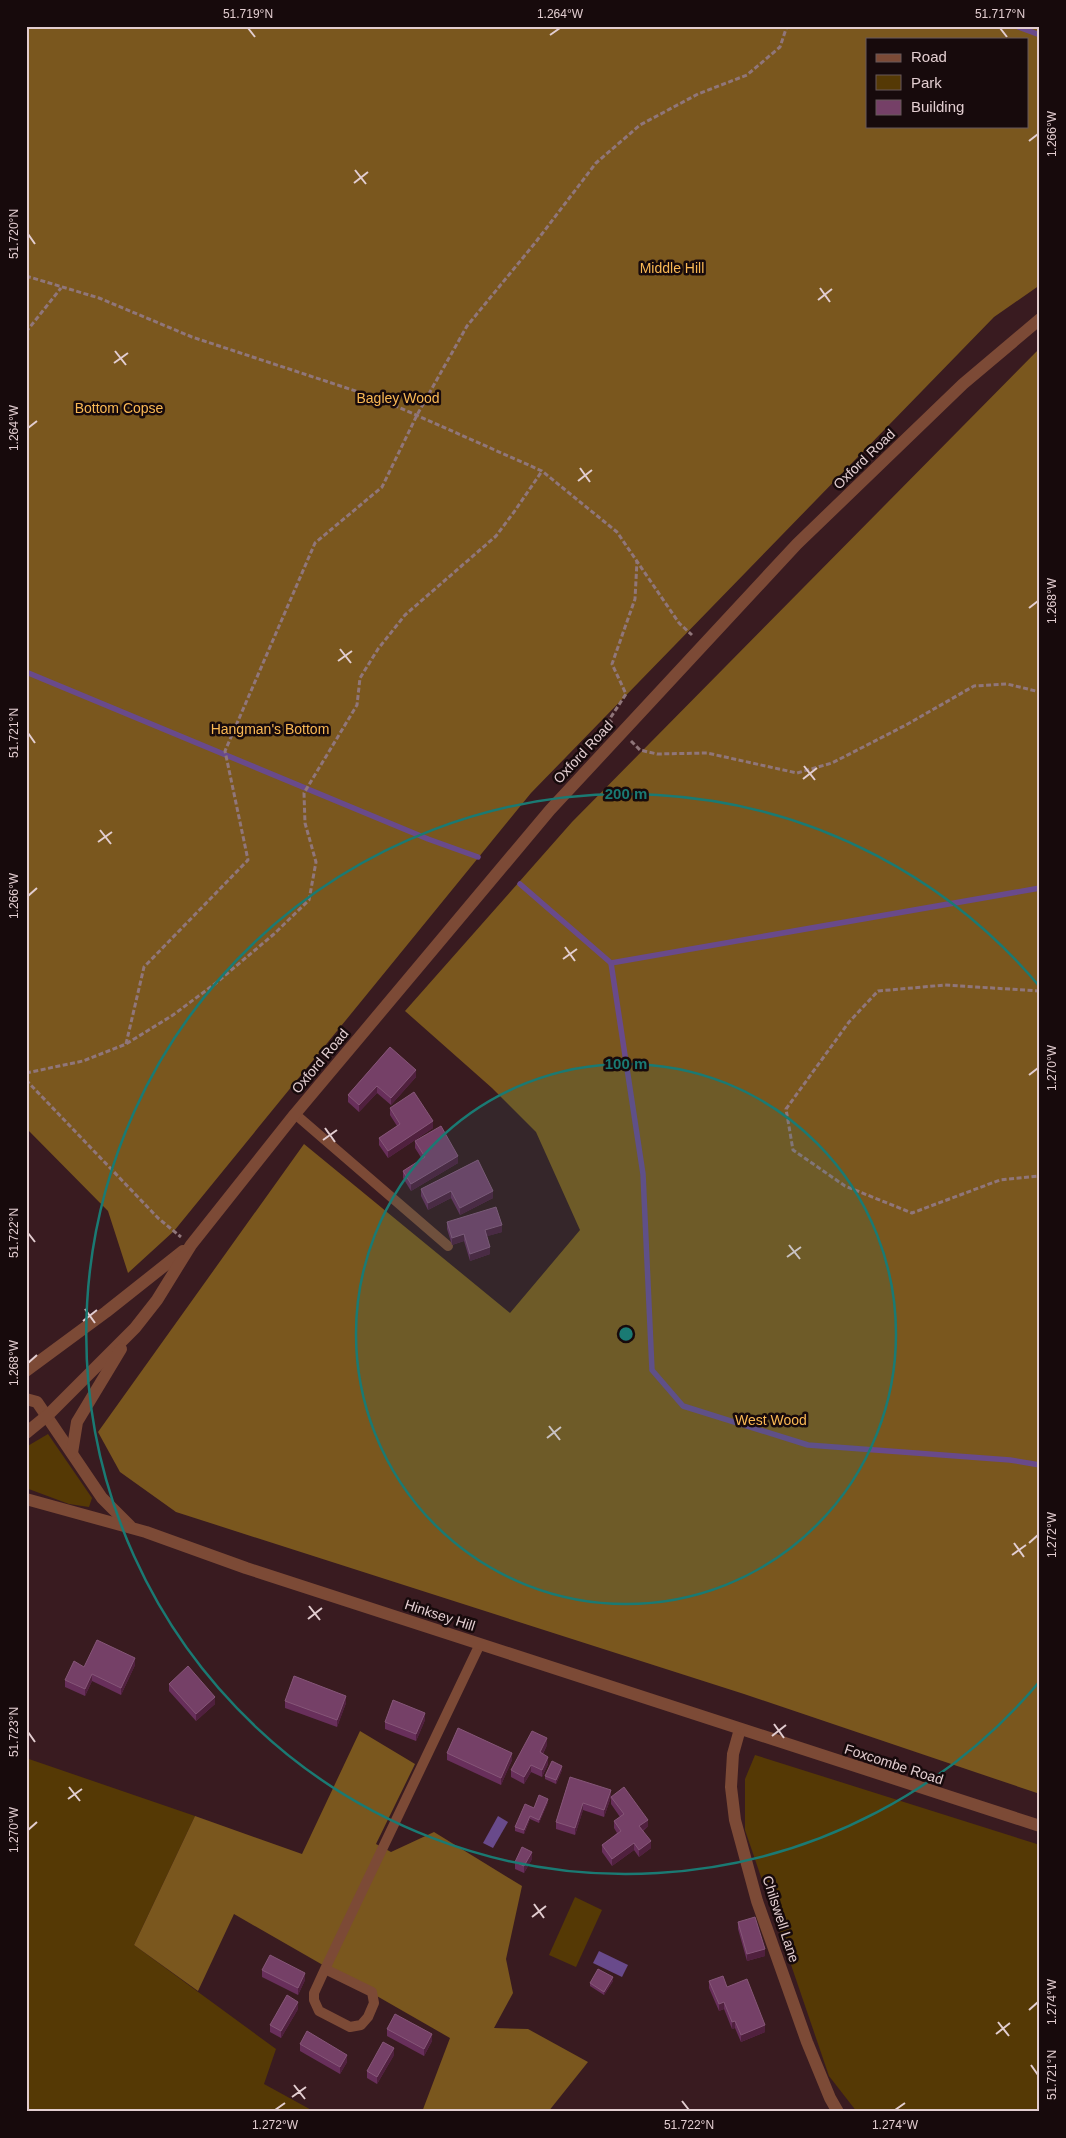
<svg xmlns="http://www.w3.org/2000/svg" width="1066" height="2138" viewBox="0 0 1066 2138" font-family="Arial,sans-serif">
<style>
.green{fill:#553905}
.forest{fill:#7a571e;fill-rule:evenodd}
.water{fill:#694a8b}
.lines{fill:none;stroke-linecap:round;stroke-linejoin:round}
.stream{stroke:#694a8b;stroke-width:5.5}
.path{stroke:#90767a;stroke-width:3;stroke-dasharray:5 2.5;stroke-linecap:butt}
.service{stroke:#7c4a36;stroke-width:10}
.minor{stroke:#7c4a36;stroke-width:12}
.tertiary{stroke:#7c4a36;stroke-width:12}
.wall{fill:#682f5b}
.shaded-wall{fill:#50203e}
.building{fill:#754067;stroke:#865678}
.ticks{fill:none;stroke:#e2cdd0;stroke-width:2}
.ring{fill:none;stroke:#1a7a73;stroke-width:2.5}
.labels{text-anchor:middle;stroke-width:5;stroke-linejoin:round;paint-order:stroke}
.park-label{font-size:14px;fill:#fab955;stroke:#170a0c}
.street-label{font-size:14px;fill:#e2cdd0;stroke:#170a0c}
.centre{fill:#1a7a73;stroke:#170a0c;stroke-width:2.5}
.ring-label{font-size:15px;text-anchor:middle;font-weight:bold;fill:#1a7a73;stroke:#170a0c;stroke-width:5;stroke-linejoin:round;paint-order:stroke}
.neatline{fill:none;stroke:#e2cdd0;stroke-width:2}
.ticks-label{font-size:12px;text-anchor:middle;fill:#e2cdd0}
</style>
<rect width="100%" height="100%" fill="#391b20"/>
<g class="green">
<path d="M 48,1434 L 92,1498 L 89,1507 L 69,1504 L 26,1488 L 26,1447 Z"/>
<path d="M 755,1755 L 1040,1845 L 1040,2112 L 857,2112 L 829,2076 L 745,1830 L 745,1779 Z"/>
<path d="M 26,1758 L 195,1816 L 134,1945 L 276,2049 L 264,2084 L 315,2112 L 26,2112 Z"/>
<path d="M 575,1897 L 602,1910 L 576,1967 L 549,1955 Z"/>
</g>
<g class="forest">
<path d="M 26,26 L 1040,26 L 1040,285 L 994,317 L 531,793 L 174,1231 L 128,1273 L 108,1211 L 26,1128 ZM 867,39 L 1027,39 L 1027,126 L 867,126 Z"/>
<path d="M 1040,348 L 1040,1794 L 744,1694 L 176,1512 L 120,1472 L 98,1432 L 304,1144 L 510,1313 L 580,1230 L 536,1132 L 492,1088 L 405,1011 L 572,822 Z"/>
<path d="M 360,1731 L 415,1764 L 376,1844 L 391,1852 L 434,1832 L 522,1886 L 506,1959 L 513,1993 L 494,2028 L 528,2029 L 588,2062 L 548,2112 L 422,2112 L 450,2038 L 234,1914 L 198,1991 L 134,1945 L 195,1816 L 302,1854 Z"/>
</g>
<g class="water">
<path d="M 498,1816 L 508,1822 L 493,1848 L 483,1843 Z"/>
<path d="M 599,1951 L 628,1965 L 622,1977 L 593,1963 Z"/>
</g>
<g class="lines">
<g class="stream">
<path d="M 1016,26 L 1040,35"/>
<path d="M 26,672 L 428,839 L 478,857"/>
<path d="M 520,884 L 611,963 L 1040,888"/>
<path d="M 611,963 L 643,1174 L 652,1370 L 683,1406 L 808,1445 L 1010,1460 L 1040,1465"/>
</g>
<g class="path">
<path d="M 26,276 L 99,298 L 192,337 L 380,399 L 542,471 L 617,532 L 679,623 L 692,635"/>
<path d="M 26,332 L 61,288"/>
<path d="M 612,723 L 609,720 L 626,694 L 612,664 L 635,599 L 637,561"/>
<path d="M 631,741 L 640,750 L 657,754 L 707,753 L 797,773 L 832,763 L 906,725 L 974,686 L 1007,684 L 1040,692"/>
<path d="M 1040,991 L 945,985 L 878,991 L 849,1022 L 786,1109 L 793,1150 L 845,1186 L 912,1213 L 1000,1180 L 1040,1176"/>
<path d="M 126,1044 L 144,967 L 248,860 L 225,751 L 315,543 L 382,487 L 417,415 L 467,326 L 535,243 L 596,163 L 640,125 L 698,94 L 747,75 L 780,47 L 787,26"/>
<path d="M 26,1073 L 83,1061 L 126,1044 L 173,1015 L 216,983 L 274,934 L 309,900 L 316,862 L 305,823 L 304,793 L 357,705 L 360,678 L 378,649 L 405,615 L 496,536 L 514,512 L 542,471"/>
<path d="M 26,1080 L 158,1218 L 181,1237"/>
</g>
<g class="service">
<path d="M 295,1114 L 448,1246"/>
<path d="M 325,1969 L 372,1992 L 374,2003 L 368,2017 L 361,2025 L 350,2027 L 319,2011 L 314,2000 L 314,1993 L 325,1969 L 480,1644"/>
</g>
<path class="minor" d="M 740,1729 L 733,1754 L 731,1787 L 735,1820 L 757,1901 L 807,2042 L 830,2098 L 838,2112"/>
<g class="tertiary">
<path d="M 26,1371 L 106,1312 L 183,1251"/>
<path d="M 26,1399 L 37,1402 L 102,1498 L 130,1526"/>
<path d="M 26,1433 L 48,1415 L 135,1328 L 157,1300 L 191,1245 L 295,1114 L 550,810 L 797,544 L 963,384 L 1040,319"/>
<path d="M 72,1453 L 77,1422 L 121,1349"/>
<path d="M 26,1499 L 146,1532 L 246,1568 L 1040,1826"/>
</g>
</g>
<g class="wall">
<path d="M 390,1047 L 416,1077 L 391,1105 L 377,1093 L 359,1112 L 348,1102 L 348,1095 Z"/>
<path d="M 390,1108 L 433,1128 L 388,1158 L 379,1145 L 379,1138 L 397,1126 L 390,1115 Z"/>
<path d="M 415,1141 L 458,1163 L 411,1191 L 403,1178 L 403,1171 L 422,1159 L 415,1148 Z"/>
<path d="M 478,1160 L 493,1198 L 460,1215 L 451,1198 L 428,1210 L 421,1196 L 421,1189 Z"/>
<path d="M 447,1222 L 502,1232 L 487,1236 L 490,1254 L 470,1261 L 464,1241 L 452,1245 L 447,1229 Z"/>
<path d="M 135,1665 L 121,1695 L 92,1681 L 85,1696 L 65,1687 L 65,1680 L 84,1667 Z"/>
<path d="M 169,1684 L 215,1704 L 196,1721 L 169,1691 Z"/>
<path d="M 285,1701 L 346,1703 L 337,1727 L 285,1708 Z"/>
<path d="M 425,1720 L 416,1741 L 385,1729 L 385,1722 Z"/>
<path d="M 547,1745 L 543,1754 L 548,1764 L 542,1777 L 531,1772 L 524,1784 L 511,1777 L 511,1770 Z"/>
<path d="M 447,1753 L 512,1760 L 501,1785 L 447,1760 Z"/>
<path d="M 562,1770 L 556,1784 L 545,1779 L 545,1776 Z"/>
<path d="M 570,1777 L 611,1797 L 604,1817 L 583,1810 L 575,1835 L 556,1829 L 556,1822 Z"/>
<path d="M 611,1797 L 648,1826 L 643,1831 L 651,1848 L 639,1857 L 634,1850 L 612,1866 L 602,1852 L 602,1845 L 617,1833 L 614,1828 L 614,1821 L 620,1817 L 611,1804 Z"/>
<path d="M 548,1802 L 539,1823 L 530,1819 L 524,1834 L 515,1831 L 515,1827 L 534,1808 Z"/>
<path d="M 532,1859 L 524,1873 L 515,1869 L 515,1862 Z"/>
<path d="M 738,1922 L 765,1956 L 747,1961 L 738,1929 Z"/>
<path d="M 262,1970 L 305,1980 L 298,1995 L 262,1977 Z"/>
<path d="M 613,1981 L 604,1995 L 590,1986 L 590,1983 Z"/>
<path d="M 709,1981 L 727,1987 L 765,2032 L 741,2042 L 735,2028 L 732,2029 L 724,2009 L 719,2011 L 709,1988 Z"/>
<path d="M 298,2009 L 281,2038 L 270,2032 L 270,2025 Z"/>
<path d="M 387,2029 L 432,2041 L 424,2056 L 387,2036 Z"/>
<path d="M 300,2044 L 347,2062 L 340,2074 L 300,2051 Z"/>
<path d="M 394,2055 L 377,2084 L 367,2078 L 367,2071 Z"/>
</g>
<g class="shaded-wall">
<path d="M 416,1070 L 416,1077 L 391,1105 L 391,1098 Z"/>
<path d="M 377,1086 L 377,1093 L 359,1112 L 359,1105 Z"/>
<path d="M 433,1121 L 433,1128 L 388,1158 L 388,1151 Z"/>
<path d="M 458,1156 L 458,1163 L 411,1191 L 411,1184 Z"/>
<path d="M 451,1191 L 451,1198 L 428,1210 L 428,1203 Z"/>
<path d="M 493,1191 L 493,1198 L 460,1215 L 460,1208 Z"/>
<path d="M 502,1225 L 502,1232 L 485,1237 L 485,1230 Z"/>
<path d="M 464,1234 L 464,1241 L 452,1245 L 452,1238 Z"/>
<path d="M 490,1247 L 490,1254 L 470,1261 L 470,1254 Z"/>
<path d="M 135,1658 L 135,1665 L 121,1695 L 121,1688 Z"/>
<path d="M 92,1674 L 92,1681 L 85,1696 L 85,1689 Z"/>
<path d="M 346,1696 L 346,1703 L 337,1727 L 337,1720 Z"/>
<path d="M 215,1697 L 215,1704 L 196,1721 L 196,1714 Z"/>
<path d="M 425,1713 L 425,1720 L 416,1741 L 416,1734 Z"/>
<path d="M 547,1738 L 547,1745 L 540,1759 L 540,1752 Z"/>
<path d="M 512,1753 L 512,1760 L 501,1785 L 501,1778 Z"/>
<path d="M 548,1757 L 548,1764 L 542,1777 L 542,1770 Z"/>
<path d="M 531,1765 L 531,1772 L 524,1784 L 524,1777 Z"/>
<path d="M 562,1766 L 562,1770 L 556,1784 L 556,1780 Z"/>
<path d="M 611,1790 L 611,1797 L 604,1817 L 604,1810 Z"/>
<path d="M 548,1799 L 548,1802 L 539,1823 L 539,1820 Z"/>
<path d="M 583,1803 L 583,1810 L 575,1835 L 575,1828 Z"/>
<path d="M 530,1816 L 530,1819 L 524,1834 L 524,1830 Z"/>
<path d="M 648,1820 L 648,1826 L 639,1833 L 639,1826 Z"/>
<path d="M 651,1841 L 651,1848 L 639,1857 L 639,1850 Z"/>
<path d="M 634,1843 L 634,1850 L 612,1866 L 612,1859 Z"/>
<path d="M 532,1852 L 532,1859 L 524,1873 L 524,1866 Z"/>
<path d="M 765,1949 L 765,1956 L 747,1961 L 747,1954 Z"/>
<path d="M 305,1973 L 305,1980 L 298,1995 L 298,1988 Z"/>
<path d="M 613,1977 L 613,1981 L 604,1995 L 604,1992 Z"/>
<path d="M 298,2002 L 298,2009 L 281,2038 L 281,2031 Z"/>
<path d="M 724,2002 L 724,2009 L 719,2011 L 719,2004 Z"/>
<path d="M 735,2021 L 735,2028 L 732,2029 L 732,2022 Z"/>
<path d="M 765,2025 L 765,2032 L 741,2042 L 741,2035 Z"/>
<path d="M 432,2034 L 432,2041 L 424,2056 L 424,2049 Z"/>
<path d="M 394,2048 L 394,2055 L 377,2084 L 377,2077 Z"/>
<path d="M 347,2055 L 347,2062 L 340,2074 L 340,2067 Z"/>
</g>
<g class="building">
<path d="M 390,1047 L 416,1070 L 391,1098 L 377,1086 L 359,1105 L 348,1095 Z"/>
<path d="M 414,1092 L 433,1121 L 388,1151 L 379,1138 L 400,1124 L 390,1108 Z"/>
<path d="M 441,1126 L 458,1156 L 411,1184 L 403,1171 L 425,1157 L 415,1141 Z"/>
<path d="M 478,1160 L 493,1191 L 460,1208 L 451,1191 L 428,1203 L 421,1189 Z"/>
<path d="M 496,1207 L 502,1225 L 485,1230 L 490,1247 L 470,1254 L 464,1234 L 452,1238 L 447,1222 Z"/>
<path d="M 97,1640 L 135,1658 L 121,1688 L 92,1674 L 85,1689 L 65,1680 L 74,1661 L 84,1667 Z"/>
<path d="M 188,1666 L 215,1697 L 196,1714 L 169,1684 Z"/>
<path d="M 294,1676 L 346,1696 L 337,1720 L 285,1701 Z"/>
<path d="M 393,1700 L 425,1713 L 416,1734 L 385,1722 Z"/>
<path d="M 458,1728 L 512,1753 L 501,1778 L 447,1753 Z"/>
<path d="M 532,1731 L 547,1738 L 540,1752 L 548,1757 L 542,1770 L 531,1765 L 524,1777 L 511,1770 Z"/>
<path d="M 552,1761 L 562,1766 L 556,1780 L 545,1776 Z"/>
<path d="M 570,1777 L 611,1790 L 604,1810 L 583,1803 L 575,1828 L 556,1822 Z"/>
<path d="M 624,1787 L 648,1820 L 639,1826 L 651,1841 L 639,1850 L 634,1843 L 612,1859 L 602,1845 L 621,1831 L 614,1821 L 624,1814 L 611,1797 Z"/>
<path d="M 539,1795 L 548,1799 L 539,1820 L 530,1816 L 524,1830 L 515,1827 L 525,1804 L 534,1808 Z"/>
<path d="M 522,1847 L 532,1852 L 524,1866 L 515,1862 Z"/>
<path d="M 755,1917 L 765,1949 L 747,1954 L 738,1922 Z"/>
<path d="M 270,1955 L 305,1973 L 298,1988 L 262,1970 Z"/>
<path d="M 598,1969 L 613,1977 L 604,1992 L 590,1983 Z"/>
<path d="M 723,1976 L 727,1987 L 747,1979 L 765,2025 L 741,2035 L 735,2021 L 732,2022 L 724,2002 L 719,2004 L 709,1981 Z"/>
<path d="M 287,1995 L 298,2002 L 281,2031 L 270,2025 Z"/>
<path d="M 395,2014 L 432,2034 L 424,2049 L 387,2029 Z"/>
<path d="M 307,2031 L 347,2055 L 340,2067 L 300,2044 Z"/>
<path d="M 383,2042 L 394,2048 L 377,2077 L 367,2071 Z"/>
</g>
<path class="ticks" d="M 248,28 L 255,37M 1000,28 L 1007,37M 550,35 L 560,28M 1029,141 L 1038,134M 355,170 L 366,184M 354,183 L 368,172M 28,234 L 35,244M 820,288 L 830,302M 818,300 L 832,289M 115,351 L 126,365M 114,363 L 128,353M 28,428 L 37,421M 580,468 L 590,482M 578,481 L 592,470M 1029,608 L 1038,601M 340,649 L 351,663M 338,661 L 352,651M 28,733 L 35,743M 804,766 L 815,780M 803,779 L 817,768M 100,830 L 111,844M 98,842 L 112,832M 28,896 L 37,888M 565,947 L 575,961M 563,959 L 577,949M 1029,1075 L 1038,1068M 325,1128 L 335,1142M 323,1140 L 337,1130M 28,1233 L 35,1242M 789,1245 L 800,1259M 787,1257 L 801,1247M 85,1309 L 95,1323M 83,1321 L 97,1310M 28,1363 L 37,1355M 549,1426 L 560,1440M 547,1438 L 561,1427M 1014,1543 L 1024,1557M 1029,1543 L 1038,1535M 1012,1555 L 1026,1545M 309,1606 L 320,1620M 308,1619 L 322,1608M 774,1724 L 784,1738M 28,1732 L 35,1742M 772,1736 L 786,1725M 69,1787 L 80,1801M 68,1799 L 82,1789M 28,1830 L 37,1822M 534,1904 L 544,1918M 532,1917 L 546,1906M 1029,2010 L 1038,2002M 998,2022 L 1009,2036M 996,2034 L 1010,2023M 1031,2065 L 1038,2075M 294,2085 L 305,2099M 292,2097 L 306,2087M 682,2101 L 689,2110M 275,2110 L 285,2103M 895,2110 L 905,2103"/>
<circle cx="626" cy="1334" r="270" fill="#1a7a73" fill-opacity=".12"/>
<g class="ring">
<circle cx="626" cy="1334" r="270"/>
<path d="M1040 1681A540 540 0 1 1 1040 987"/>
</g>
<g class="labels">
<g class="park-label">
<text x="672" y="273">Middle Hill</text>
<text x="398" y="403">Bagley Wood</text>
<text x="119" y="413">Bottom Copse</text>
<text x="270" y="734">Hangman's Bottom</text>
<text x="771" y="1425">West Wood</text>
</g>
<g class="street-label">
<text transform="translate(864 459) rotate(-44)" y="5">Oxford Road</text>
<text transform="translate(583 752) rotate(-47)" y="5">Oxford Road</text>
<text transform="translate(320 1061) rotate(-50)" y="5">Oxford Road</text>
<text transform="translate(440 1615) rotate(18)" y="5">Hinksey Hill</text>
<text transform="translate(894 1764) rotate(18)" y="5">Foxcombe Road</text>
<text transform="translate(781 1919) rotate(72)" y="5">Chilswell Lane</text>
</g>
</g>
<circle cx="626" cy="1334" r="8" class="centre"/>
<g class="ring-label">
<text x="626" y="799">200 m</text>
<text x="626" y="1069">100 m</text>
</g>
<rect width="1066" height="2138" fill="none" stroke="#170a0c" stroke-width="55"/>
<rect x="866" y="38" width="162" height="90" fill="#170a0c" stroke="#68585a"/>
<rect x="876" y="54" width="25" height="8" fill="#7c4a36" stroke="#68585a"/>
<text x="911" y="62" font-size="15" fill="#e2cdd0">Road</text>
<rect x="876" y="75" width="25" height="15" fill="#553905" stroke="#68585a"/>
<text x="911" y="88" font-size="15" fill="#e2cdd0">Park</text>
<rect x="876" y="100" width="25" height="15" fill="#754067" stroke="#68585a"/>
<text x="911" y="112" font-size="15" fill="#e2cdd0">Building</text>
<rect x="28" y="28" width="1010" height="2082" class="neatline"/>
<g class="ticks-label">
<text x="248" y="18">51.719°N</text>
<text x="560" y="18">1.264°W</text>
<text x="1000" y="18">51.717°N</text>
<text transform="translate(1052 134) rotate(-90)" y="4">1.266°W</text>
<text transform="translate(14 234) rotate(-90)" y="4">51.720°N</text>
<text transform="translate(14 428) rotate(-90)" y="4">1.264°W</text>
<text transform="translate(1052 601) rotate(-90)" y="4">1.268°W</text>
<text transform="translate(14 733) rotate(-90)" y="4">51.721°N</text>
<text transform="translate(14 896) rotate(-90)" y="4">1.266°W</text>
<text transform="translate(1052 1068) rotate(-90)" y="4">1.270°W</text>
<text transform="translate(14 1233) rotate(-90)" y="4">51.722°N</text>
<text transform="translate(14 1363) rotate(-90)" y="4">1.268°W</text>
<text transform="translate(1052 1535) rotate(-90)" y="4">1.272°W</text>
<text transform="translate(14 1732) rotate(-90)" y="4">51.723°N</text>
<text transform="translate(14 1830) rotate(-90)" y="4">1.270°W</text>
<text transform="translate(1052 2002) rotate(-90)" y="4">1.274°W</text>
<text transform="translate(1052 2075) rotate(-90)" y="4">51.721°N</text>
<text x="275" y="2129">1.272°W</text>
<text x="689" y="2129">51.722°N</text>
<text x="895" y="2129">1.274°W</text>
</g>
</svg>
